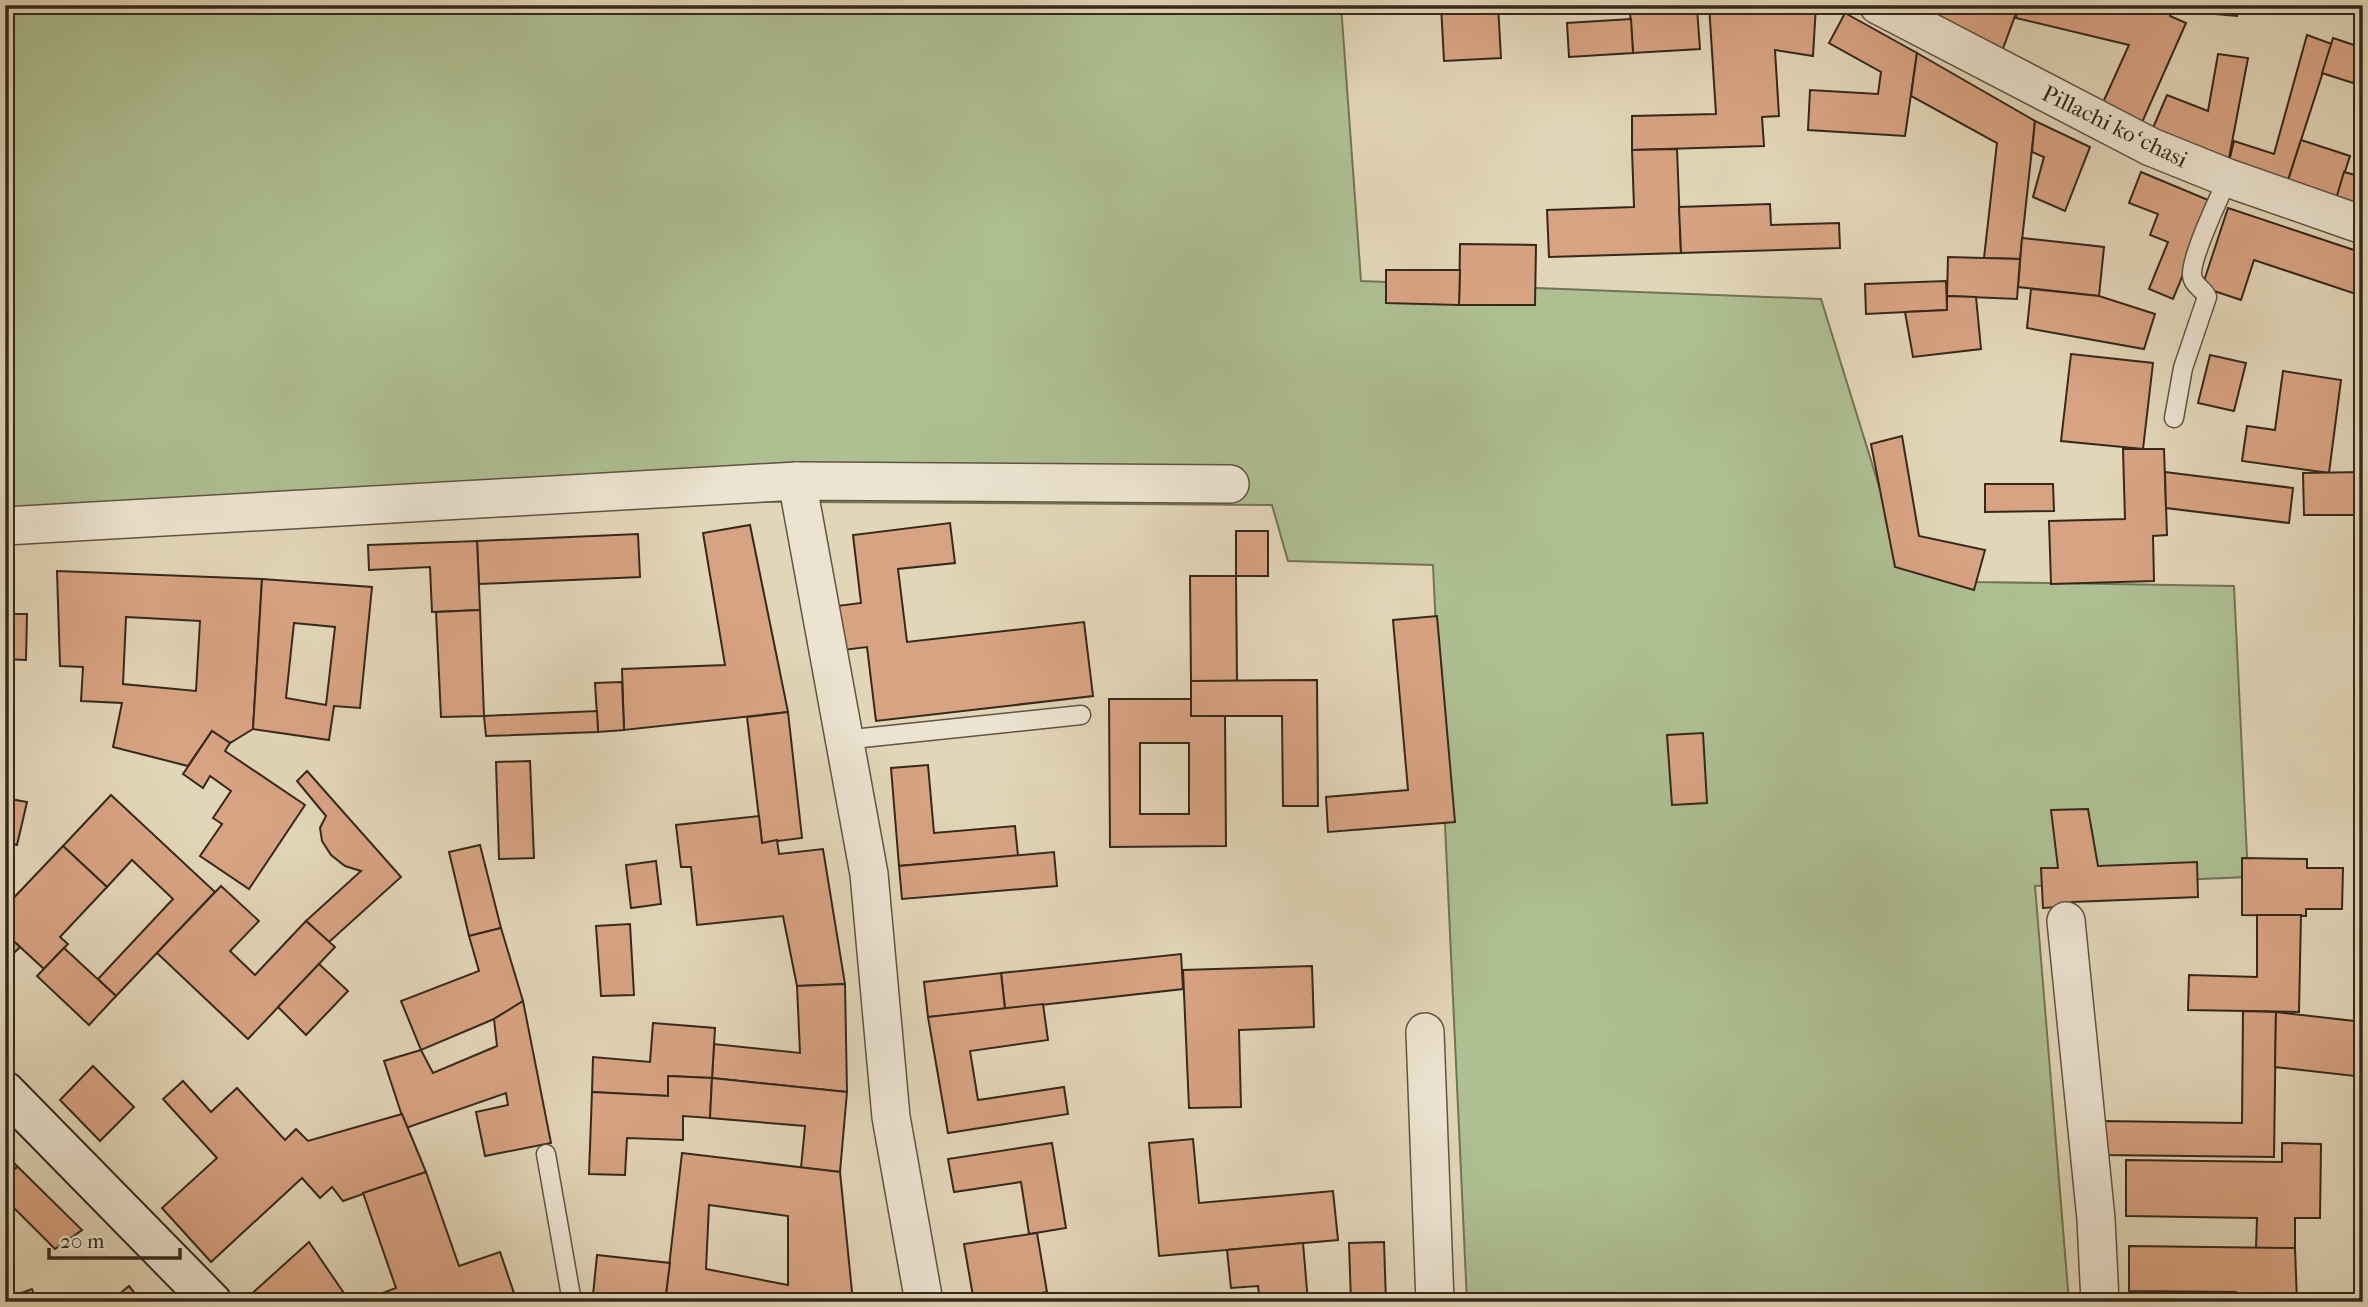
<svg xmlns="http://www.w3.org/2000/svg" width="2368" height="1307" viewBox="0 0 2368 1307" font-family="'IM FELL French Canon',serif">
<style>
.green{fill:#aebf92;stroke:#727457;stroke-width:2}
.building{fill:#d8a382;stroke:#35291c;stroke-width:2;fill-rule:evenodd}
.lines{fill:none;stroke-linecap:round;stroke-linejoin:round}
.service-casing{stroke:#605443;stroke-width:21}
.minor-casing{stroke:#605443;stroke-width:40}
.secondary-casing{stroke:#35291c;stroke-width:42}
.service{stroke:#ece4d1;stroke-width:18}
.minor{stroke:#ece4d1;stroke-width:37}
.secondary{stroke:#ece4d1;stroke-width:38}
.labels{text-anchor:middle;stroke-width:6;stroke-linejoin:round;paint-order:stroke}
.street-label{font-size:23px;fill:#35291c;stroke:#ece4d1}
</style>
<rect width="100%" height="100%" fill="#e2d6b8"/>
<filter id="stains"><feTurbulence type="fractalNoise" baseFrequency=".00286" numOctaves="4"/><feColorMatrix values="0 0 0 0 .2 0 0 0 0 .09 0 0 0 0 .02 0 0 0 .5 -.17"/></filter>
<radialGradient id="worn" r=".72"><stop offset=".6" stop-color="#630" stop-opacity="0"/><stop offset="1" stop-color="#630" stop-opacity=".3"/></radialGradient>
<path class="green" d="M 5,5 L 1341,5 L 1361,281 L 1821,299 L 1901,557 L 1978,582 L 2234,586 L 2248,877 L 2035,886 L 2069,1302 L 1467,1302 L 1433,565 L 1288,561 L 1272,505 L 344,499 L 5,509 Z"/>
<g class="building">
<path d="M 1441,5 L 1498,5 L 1501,58 L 1444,61 Z"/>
<path d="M 1709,5 L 1816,5 L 1813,56 L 1775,50 L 1779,116 L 1762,117 L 1764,146 L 1632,150 L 1632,116 L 1716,114 Z"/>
<path d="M 1892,5 L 2019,5 L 1998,62 Z"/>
<path d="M 2019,5 L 2173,5 L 2170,16 L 2186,23 L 2136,136 L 2096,118 L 2129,45 L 2016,18 Z"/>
<path d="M 2204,5 L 2238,5 L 2237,16 L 2204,13 Z"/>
<path d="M 1697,8 L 1700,49 L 1633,53 L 1630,12 Z"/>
<path d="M 1845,13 L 1917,53 L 1905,136 L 1808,130 L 1810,90 L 1878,94 L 1881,72 L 1829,43 Z"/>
<path d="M 1631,19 L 1633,53 L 1569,57 L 1567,23 Z"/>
<path d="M 2307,35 L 2332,44 L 2284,193 L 2226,174 L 2234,141 L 2274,154 Z"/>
<path d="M 2333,38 L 2363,48 L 2363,78 L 2356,76 L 2353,83 L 2322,73 Z"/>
<path d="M 1917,53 L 2035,121 L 2020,259 L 1984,258 L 1997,143 L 1911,96 Z"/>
<path d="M 2218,54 L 2248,58 L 2226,174 L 2147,142 L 2167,95 L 2208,111 Z"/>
<path d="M 2035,121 L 2090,147 L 2065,211 L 2033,197 L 2044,157 L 2032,152 Z"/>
<path d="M 2301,140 L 2350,156 L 2333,209 L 2284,193 Z"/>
<path d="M 1677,149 L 1681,253 L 1549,257 L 1547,210 L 1634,207 L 1632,150 Z"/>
<path d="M 2141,172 L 2213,202 L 2173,299 L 2149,289 L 2168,242 L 2150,235 L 2158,214 L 2129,203 Z"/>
<path d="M 2344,172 L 2363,177 L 2363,218 L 2333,209 Z"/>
<path d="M 1770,204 L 1771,225 L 1839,223 L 1840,248 L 1681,253 L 1679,207 Z"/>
<path d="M 2228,208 L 2363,253 L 2363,283 L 2359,295 L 2254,260 L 2241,300 L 2202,287 Z"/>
<path d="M 2022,238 L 2104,247 L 2099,296 L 2018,287 Z"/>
<path d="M 1460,244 L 1536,245 L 1535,305 L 1459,305 Z"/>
<path d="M 1948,257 L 2020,259 L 2017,299 L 1947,296 Z"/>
<path d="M 1386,270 L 1460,270 L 1459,305 L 1386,303 Z"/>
<path d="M 1946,281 L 1947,310 L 1866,314 L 1865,284 Z"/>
<path d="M 2031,289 L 2099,296 L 2155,314 L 2144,349 L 2027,328 Z"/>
<path d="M 1947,296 L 1976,297 L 1981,349 L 1913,357 L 1905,312 L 1947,310 Z"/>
<path d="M 2071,354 L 2153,363 L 2143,449 L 2061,441 Z"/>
<path d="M 2210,355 L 2246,363 L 2234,411 L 2198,403 Z"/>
<path d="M 2283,371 L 2341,380 L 2329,473 L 2242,461 L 2247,426 L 2275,430 Z"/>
<path d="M 1902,436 L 1919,536 L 1985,550 L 1974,590 L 1895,567 L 1871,444 Z"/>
<path d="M 2123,449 L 2164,449 L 2167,535 L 2153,536 L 2154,581 L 2051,584 L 2049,521 L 2125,519 Z"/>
<path d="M 2165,472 L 2293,488 L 2289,523 L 2166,508 Z"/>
<path d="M 2363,472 L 2363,515 L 2304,515 L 2303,473 Z"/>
<path d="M 1985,484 L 2053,484 L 2054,511 L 1985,512 Z"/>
<path d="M 950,523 L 955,563 L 898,569 L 907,642 L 1084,622 L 1093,696 L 876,721 L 867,647 L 835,651 L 829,607 L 861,603 L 853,535 Z"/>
<path d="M 750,525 L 788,712 L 624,730 L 622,669 L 725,665 L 703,533 Z"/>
<rect x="1236" y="531" width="32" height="45"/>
<path d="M 638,534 L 640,577 L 479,584 L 477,541 Z"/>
<path d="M 477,541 L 480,610 L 432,612 L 430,567 L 369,570 L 368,545 Z"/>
<path d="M 57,571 L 262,579 L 253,729 L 230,743 L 212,731 L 188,766 L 113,747 L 122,703 L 81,701 L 83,667 L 60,666 ZM 126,617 L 200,621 L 196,691 L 123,684 Z"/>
<path d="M 1190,576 L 1236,576 L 1237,681 L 1191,681 Z"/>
<path d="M 262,579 L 372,587 L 360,708 L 334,706 L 329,740 L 253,729 ZM 294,623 L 335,627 L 326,705 L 286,698 Z"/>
<path d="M 480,610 L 484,716 L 441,717 L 436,612 Z"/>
<path d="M 5,614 L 27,614 L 26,660 L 5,659 Z"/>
<path d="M 1437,616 L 1455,822 L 1328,832 L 1326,797 L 1408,790 L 1393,620 Z"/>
<path d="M 1317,680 L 1318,806 L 1283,806 L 1282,716 L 1191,716 L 1191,681 Z"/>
<path d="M 622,682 L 624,730 L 598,732 L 595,683 Z"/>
<path d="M 1109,699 L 1191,699 L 1191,716 L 1225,716 L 1226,846 L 1110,847 ZM 1140,743 L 1189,743 L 1189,814 L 1140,814 Z"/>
<path d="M 597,711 L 598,732 L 486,736 L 484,716 Z"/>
<path d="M 788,712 L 802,838 L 762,843 L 747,717 Z"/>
<path d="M 212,731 L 230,743 L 225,751 L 305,805 L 249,889 L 200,856 L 222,824 L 213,818 L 231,791 L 210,776 L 203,788 L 183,774 Z"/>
<path d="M 1703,733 L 1707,803 L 1672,805 L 1667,735 Z"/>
<path d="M 530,761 L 534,858 L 499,859 L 496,762 Z"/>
<path d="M 928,765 L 934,833 L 1015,826 L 1018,856 L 899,866 L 891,768 Z"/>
<path d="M 307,771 L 401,877 L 329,942 L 306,921 L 361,871 L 345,866 L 331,855 L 322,841 L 320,828 L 326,816 L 297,781 Z"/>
<path d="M 111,795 L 215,892 L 116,996 L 98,979 L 173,899 L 132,860 L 107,887 L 63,846 Z"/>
<path d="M 5,798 L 27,802 L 17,845 L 5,842 Z"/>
<path d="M 2088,809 L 2098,866 L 2197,862 L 2198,897 L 2072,902 L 2072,906 L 2043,908 L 2041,868 L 2058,868 L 2051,810 Z"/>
<path d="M 759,816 L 762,843 L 777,840 L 779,854 L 823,849 L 845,984 L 797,986 L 783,916 L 697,925 L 691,867 L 681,867 L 676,825 Z"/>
<path d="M 480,845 L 501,928 L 469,936 L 449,852 Z"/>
<path d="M 63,846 L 107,887 L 60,937 L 68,944 L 44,969 L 5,933 L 5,907 Z"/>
<path d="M 1054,852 L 1057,886 L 902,899 L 899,866 Z"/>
<path d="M 2242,858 L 2307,859 L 2307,868 L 2343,868 L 2342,909 L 2306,909 L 2306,916 L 2242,915 Z"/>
<path d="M 656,861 L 661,904 L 631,908 L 626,865 Z"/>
<path d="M 221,886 L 259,921 L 230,951 L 255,975 L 306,921 L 335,947 L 248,1039 L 157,953 Z"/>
<path d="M 2257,915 L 2301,915 L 2299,1012 L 2188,1010 L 2189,975 L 2257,977 Z"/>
<path d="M 630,924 L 634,995 L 601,996 L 596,926 Z"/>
<path d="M 501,928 L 523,1001 L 494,1019 L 421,1050 L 401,1001 L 479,971 L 469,936 Z"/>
<path d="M 5,933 L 20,947 L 5,962 Z"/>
<path d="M 64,948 L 116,996 L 89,1025 L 37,976 Z"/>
<path d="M 1181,954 L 1183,989 L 1005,1009 L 1001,973 Z"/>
<path d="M 319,964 L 348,991 L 306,1035 L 278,1007 Z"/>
<path d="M 1312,966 L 1314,1027 L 1239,1030 L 1241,1107 L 1189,1108 L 1183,970 Z"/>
<path d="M 1001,973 L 1005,1009 L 928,1017 L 924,982 Z"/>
<path d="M 845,984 L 847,1092 L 712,1078 L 714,1044 L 800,1053 L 797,986 Z"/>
<path d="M 523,1001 L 551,1143 L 485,1156 L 476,1112 L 508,1105 L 506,1093 L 406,1128 L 384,1061 L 421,1050 L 433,1073 L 497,1046 L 494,1019 Z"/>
<path d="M 1043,1004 L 1048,1040 L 970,1051 L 978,1100 L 1064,1087 L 1068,1114 L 948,1133 L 928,1017 Z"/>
<path d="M 2243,1011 L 2276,1012 L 2274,1157 L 2101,1155 L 2101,1121 L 2242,1123 Z"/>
<path d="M 2276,1012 L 2363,1022 L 2363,1077 L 2275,1067 Z"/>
<path d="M 653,1023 L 715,1028 L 712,1078 L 668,1076 L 668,1096 L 592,1092 L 593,1057 L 650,1062 Z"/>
<path d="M 93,1066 L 134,1107 L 100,1141 L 60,1100 Z"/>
<path d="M 668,1076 L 712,1078 L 710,1118 L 683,1116 L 683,1140 L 627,1138 L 625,1175 L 589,1174 L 592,1092 L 668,1096 Z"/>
<path d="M 712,1078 L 847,1092 L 840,1172 L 801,1168 L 805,1126 L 710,1118 Z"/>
<path d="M 183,1081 L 211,1112 L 237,1088 L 285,1140 L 296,1129 L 308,1141 L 402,1114 L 426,1172 L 343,1201 L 332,1187 L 320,1198 L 302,1178 L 211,1262 L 162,1208 L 217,1158 L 163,1099 Z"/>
<path d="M 1193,1139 L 1199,1203 L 1333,1191 L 1338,1240 L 1159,1256 L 1149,1143 Z"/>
<path d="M 1052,1143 L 1066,1228 L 1029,1234 L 1021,1182 L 954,1192 L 948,1159 Z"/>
<path d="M 2282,1143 L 2321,1144 L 2320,1218 L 2295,1218 L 2295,1248 L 2256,1248 L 2257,1218 L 2126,1216 L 2126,1160 L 2282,1162 Z"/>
<path d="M 682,1153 L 840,1172 L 853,1302 L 665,1302 ZM 709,1205 L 788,1216 L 788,1285 L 706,1269 Z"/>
<path d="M 5,1154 L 18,1167 L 5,1175 Z"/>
<path d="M 18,1167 L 82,1230 L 55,1249 L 5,1199 L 5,1175 Z"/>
<path d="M 426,1172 L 459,1266 L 500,1252 L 517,1302 L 359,1302 L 396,1288 L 363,1193 Z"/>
<path d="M 1037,1233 L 1047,1292 L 989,1302 L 974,1302 L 964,1244 Z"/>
<path d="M 309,1242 L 350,1302 L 310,1302 L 307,1297 L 301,1302 L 251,1302 L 247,1298 Z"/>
<path d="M 1384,1242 L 1386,1302 L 1351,1302 L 1349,1243 Z"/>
<path d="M 1303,1243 L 1308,1302 L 1260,1302 L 1258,1286 L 1231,1288 L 1227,1250 Z"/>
<path d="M 2129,1246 L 2295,1248 L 2297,1302 L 2236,1302 L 2236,1292 L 2129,1291 Z"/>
<path d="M 597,1255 L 670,1263 L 665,1302 L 593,1295 Z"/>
<path d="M 129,1286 L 142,1302 L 110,1302 Z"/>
<path d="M 32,1289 L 37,1302 L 5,1302 L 5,1299 Z"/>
<path d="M 1157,1297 L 1157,1302 L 1088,1302 Z"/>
</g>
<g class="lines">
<g class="service-casing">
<g id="service">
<path d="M 2174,418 L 2183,368 L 2207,297 C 2203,288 2193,286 2192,275 C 2191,256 2219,198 2228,178"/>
<path d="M 843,740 L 1081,715"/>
<path d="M 546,1154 L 572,1302"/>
</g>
</g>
<g class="minor-casing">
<g id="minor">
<path d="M 1878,5 L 2151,147 L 2228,178 L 2363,225"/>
<path d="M 797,481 L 869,874 L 891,1117 L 924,1302"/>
<path d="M 5,526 L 797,481 L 1230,484"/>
<path d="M 2066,921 L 2096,1219 L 2100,1302"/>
<path d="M 1425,1032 L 1435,1302"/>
</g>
</g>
<g class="secondary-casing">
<path id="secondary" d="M 5,1091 L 212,1302"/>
</g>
<use href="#service" class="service"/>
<use href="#minor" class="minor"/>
<use href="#secondary" class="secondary"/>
</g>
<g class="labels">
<g class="street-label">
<text transform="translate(2115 126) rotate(26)" y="8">Pillachi koʻchasi</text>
</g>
</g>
<rect width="2368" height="1307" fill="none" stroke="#e2d6b8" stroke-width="28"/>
<rect x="7" y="7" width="2354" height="1293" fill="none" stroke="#35291c" stroke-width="3.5"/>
<rect x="14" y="14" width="2340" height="1279" fill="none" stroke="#35291c" stroke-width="2"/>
<path d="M49 1248v10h131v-10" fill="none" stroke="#35291c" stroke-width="3.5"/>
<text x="60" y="1248" font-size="21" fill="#35291c" stroke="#ece4d1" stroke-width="5" paint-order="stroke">20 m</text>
<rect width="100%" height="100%" filter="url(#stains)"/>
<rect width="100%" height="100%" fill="url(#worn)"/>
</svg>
